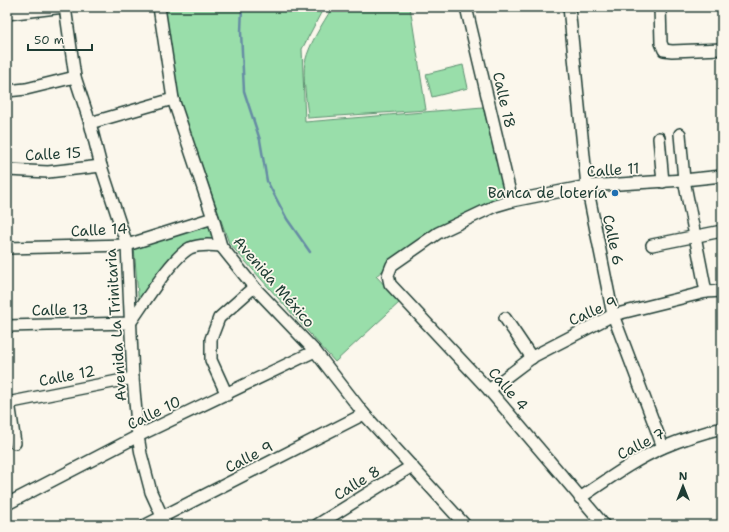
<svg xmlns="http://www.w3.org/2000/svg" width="729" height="532" viewBox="0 0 729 532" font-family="'Shantell Sans',sans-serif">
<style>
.green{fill:#99deaa;stroke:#5c8e6f}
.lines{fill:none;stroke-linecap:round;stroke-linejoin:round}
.stream{stroke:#668ca4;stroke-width:2.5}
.minor-casing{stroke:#1f3d34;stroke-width:14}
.minor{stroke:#fbf7ec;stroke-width:11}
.poi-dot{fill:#1f6fb2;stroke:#fbf7ec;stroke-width:1.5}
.labels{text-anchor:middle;stroke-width:3.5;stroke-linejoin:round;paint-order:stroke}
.street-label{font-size:15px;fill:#1f3d34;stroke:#fbf7ec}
.poi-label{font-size:15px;fill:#1f3d34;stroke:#fbf7ec;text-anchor:end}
</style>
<rect width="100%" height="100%" fill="#fbf7ec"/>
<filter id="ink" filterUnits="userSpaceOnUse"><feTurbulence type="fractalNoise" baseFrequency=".025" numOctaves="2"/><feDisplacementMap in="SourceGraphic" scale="8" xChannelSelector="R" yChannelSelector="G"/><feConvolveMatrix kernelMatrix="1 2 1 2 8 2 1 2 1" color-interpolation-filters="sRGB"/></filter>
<g filter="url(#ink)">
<g class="green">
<path d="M 164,7 L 329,7 L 323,9 L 302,49 L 305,122 L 483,107 L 506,197 L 429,233 L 376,276 L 400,302 L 335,362 L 229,243 L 178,98 Z"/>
<path d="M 336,7 L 410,7 L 426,110 L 308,118 C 307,103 302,76 305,62 C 310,42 322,25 332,8 Z"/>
<path d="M 463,65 L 468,88 L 432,97 L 426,74 Z"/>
<path d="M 213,222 L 223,244 L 187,247 L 140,318 L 134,247 Z"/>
</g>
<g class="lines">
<path class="stream" d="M 242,7 L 241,32 L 244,91 L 260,140 L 267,181 L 287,219 L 310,252"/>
<g class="minor-casing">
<g id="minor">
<path d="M 65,7 L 75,77 L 90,123 L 101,166 L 127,245 L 133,378 L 138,436 L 141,454 L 151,492 L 166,525"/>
<path d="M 159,7 L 173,99 L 213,218 L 221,246 L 254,287 L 315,351 L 364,414 L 465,525"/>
<path d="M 466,7 L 512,201"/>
<path d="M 569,7 L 587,186 L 613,315 L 663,447"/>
<path d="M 660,7 L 661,43 L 664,50 L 672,51 L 722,49"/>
<path d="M 7,14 L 64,7"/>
<path d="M 7,91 L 26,89 L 75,77"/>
<path d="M 90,123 L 173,99"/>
<path d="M 680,134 L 684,180 L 706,292"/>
<path d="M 659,138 L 663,182"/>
<path d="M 7,170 L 48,172 L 101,166"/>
<path d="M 652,245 L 722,231"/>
<path d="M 7,248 L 127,245 L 213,218"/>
<path d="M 505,318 L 532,358"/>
<path d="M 7,326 L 130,323 C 143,305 172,257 190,248 C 200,244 211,245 221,246"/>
<path d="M 489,390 L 534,356 L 613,315 L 706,292 L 722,291"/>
<path d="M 227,395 L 211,360 L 211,339 L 219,318 L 254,287"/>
<path d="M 9,402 L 15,443"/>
<path d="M 7,403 L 133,378"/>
<path d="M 580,498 C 607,480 634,460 664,447 C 683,439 702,433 722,428"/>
<path d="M 7,504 L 138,436 L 315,351"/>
<path d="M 146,525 L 364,414"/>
<path d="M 317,525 L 412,466"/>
<path d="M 604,525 L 489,390 L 390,284 L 388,275 L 392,265 L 438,233 L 495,206 L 512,201 L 587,186 L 684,180 L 722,176"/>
</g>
</g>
<use href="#minor" class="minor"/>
</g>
</g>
<circle class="poi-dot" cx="615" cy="193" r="4"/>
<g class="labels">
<g class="street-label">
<text transform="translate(504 100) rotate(77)" y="5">Calle 18</text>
<text transform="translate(53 154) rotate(-3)" y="5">Calle 15</text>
<text transform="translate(613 170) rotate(-4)" y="5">Calle 11</text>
<text transform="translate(99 230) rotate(-3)" y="5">Calle 14</text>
<text transform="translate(613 240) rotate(78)" y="5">Calle 6</text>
<text transform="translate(274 282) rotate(49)" y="5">Avenida México</text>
<text transform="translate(60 310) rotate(-1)" y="5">Calle 13</text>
<text transform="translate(593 311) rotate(-24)" y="5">Calle 9</text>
<text transform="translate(116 325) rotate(-94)" y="5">Avenida La Trinitaria</text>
<text transform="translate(67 376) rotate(-11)" y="5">Calle 12</text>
<text transform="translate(508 389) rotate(49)" y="5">Calle 4</text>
<text transform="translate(154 413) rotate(-26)" y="5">Calle 10</text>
<text transform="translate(641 444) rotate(-27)" y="5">Calle 7</text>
<text transform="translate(249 457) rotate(-27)" y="5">Calle 9</text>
<text transform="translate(357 483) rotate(-32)" y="5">Calle 8</text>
</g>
<g class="poi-label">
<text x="607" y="198">Banca de lotería</text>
</g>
</g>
<rect width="729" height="532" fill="none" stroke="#fbf7ec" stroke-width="24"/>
<rect x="12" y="12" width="705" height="508" fill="none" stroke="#1f3d34" stroke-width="1.5" filter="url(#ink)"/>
<g transform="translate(683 486)" stroke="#fbf7ec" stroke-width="3" paint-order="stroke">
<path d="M0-3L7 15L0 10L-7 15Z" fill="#1f3d34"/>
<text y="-6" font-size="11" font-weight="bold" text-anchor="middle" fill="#1f3d34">N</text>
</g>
<path d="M28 44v6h64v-6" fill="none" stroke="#1f3d34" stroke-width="2"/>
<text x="34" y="44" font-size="12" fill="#1f3d34" stroke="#fbf7ec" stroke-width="3" paint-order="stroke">50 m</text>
</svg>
